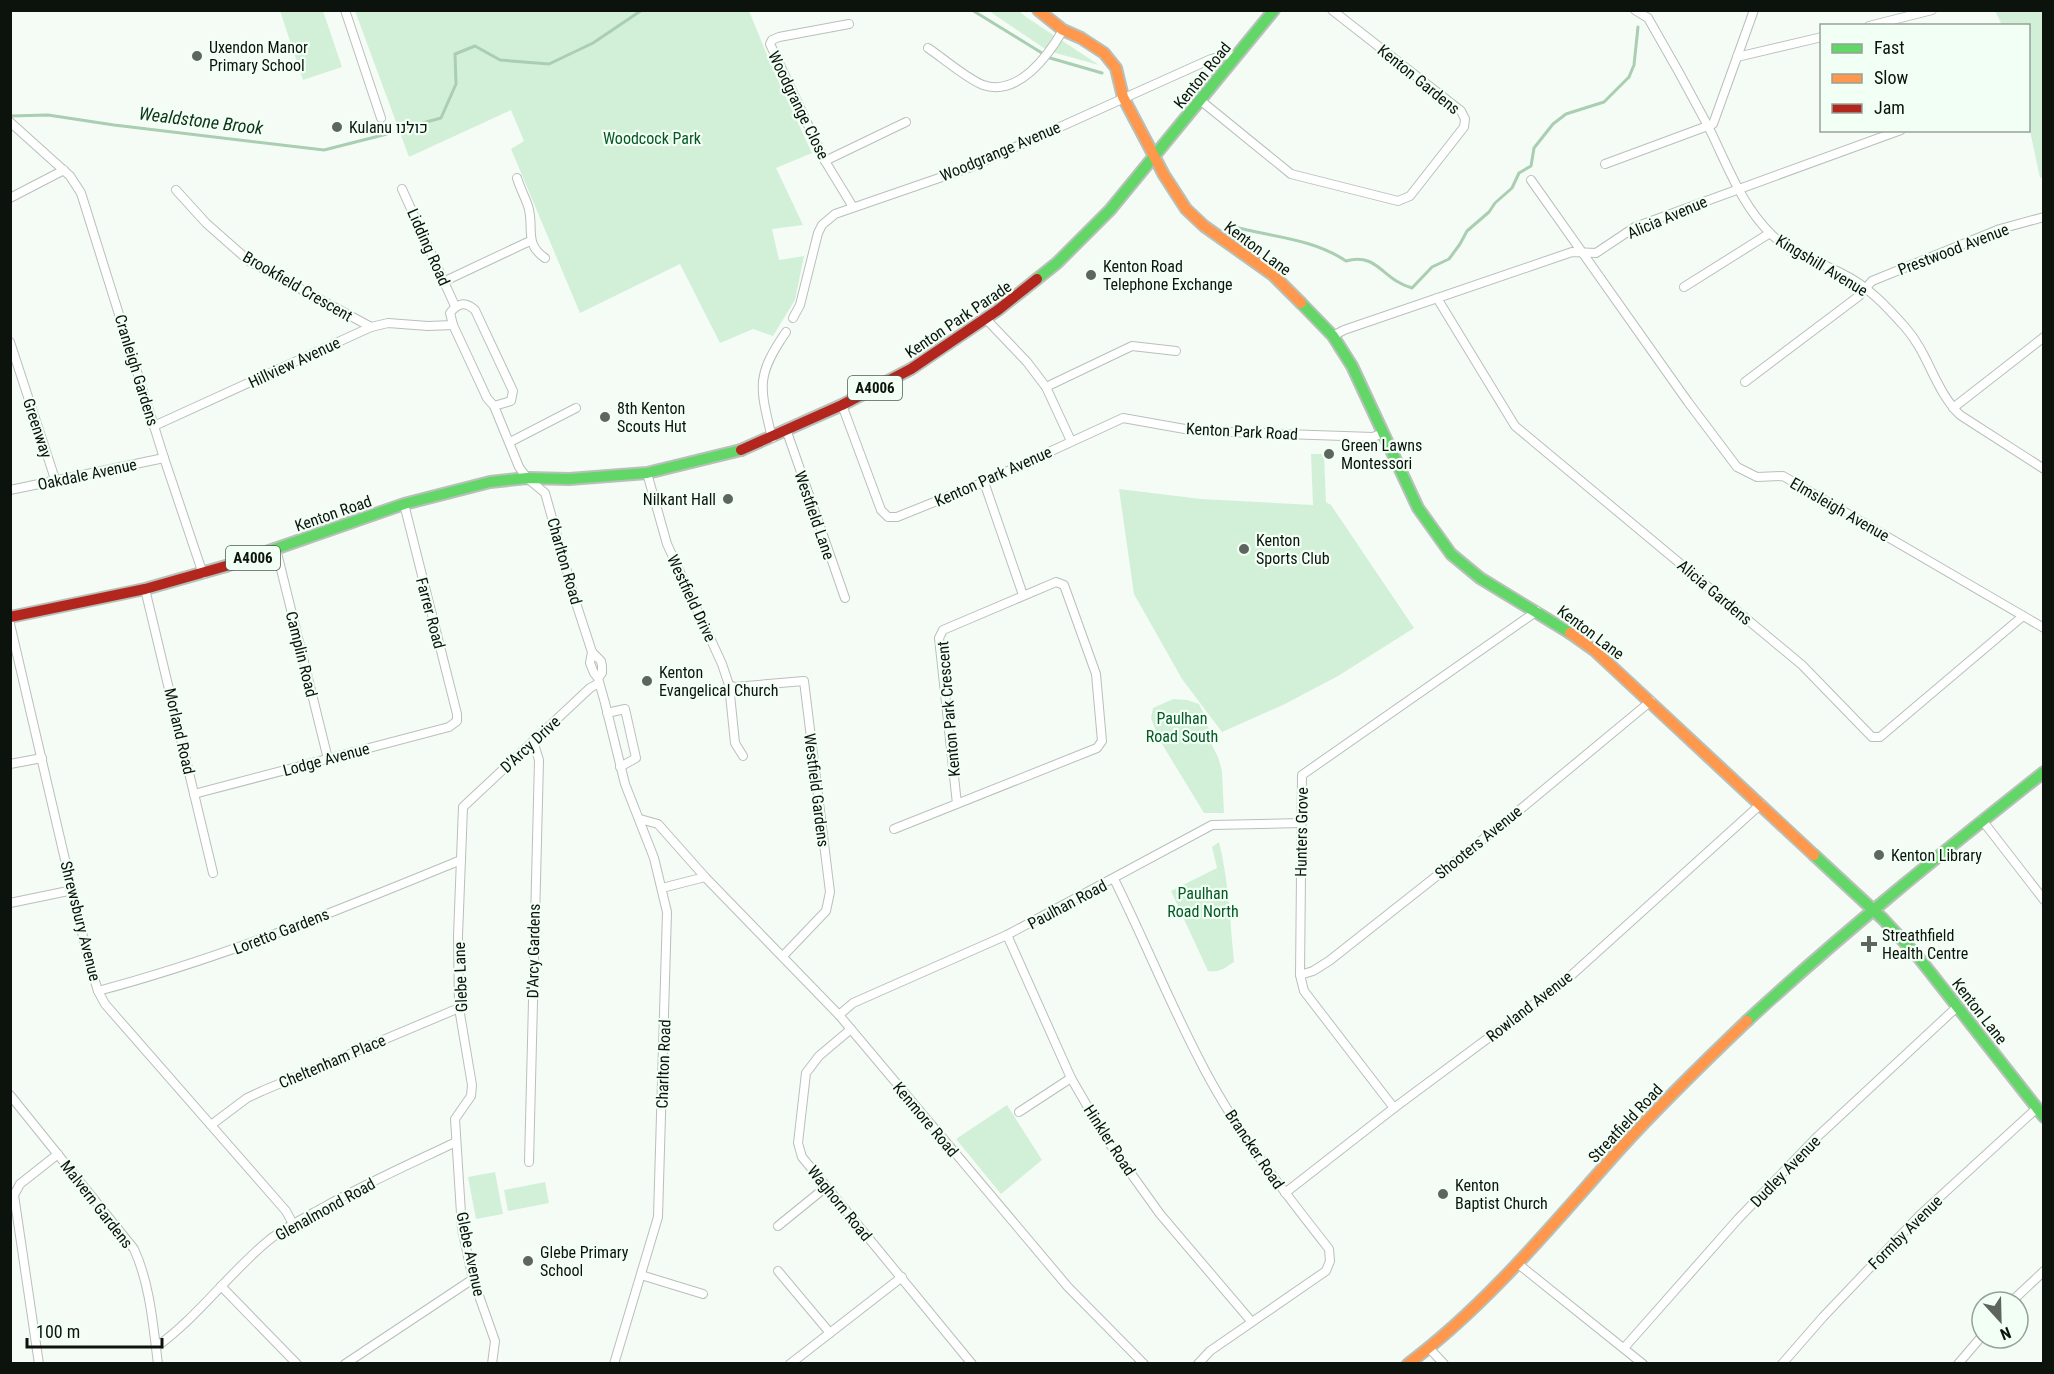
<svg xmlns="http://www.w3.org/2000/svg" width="2054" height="1374" viewBox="0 0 2054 1374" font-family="'Roboto Condensed',Heebo,sans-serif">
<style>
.green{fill:#d2f0d8}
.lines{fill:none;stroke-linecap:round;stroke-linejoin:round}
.stream{stroke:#a9ceb1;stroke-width:3}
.street-casing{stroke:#b8c0ba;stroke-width:10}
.fast-casing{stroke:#b8c0ba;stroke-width:14}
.slow-casing{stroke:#b8c0ba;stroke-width:14}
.jam-casing{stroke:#b8c0ba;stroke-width:14}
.street{stroke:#fefffe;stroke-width:8}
.fast{stroke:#63d668;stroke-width:10}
.slow{stroke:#ff974d;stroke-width:10}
.jam{stroke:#b3261e;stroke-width:10}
.poi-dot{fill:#5e655f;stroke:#f2fff4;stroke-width:2}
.labels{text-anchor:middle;stroke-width:4.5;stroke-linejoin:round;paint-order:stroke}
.shield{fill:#f2fff4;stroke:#515a52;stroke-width:1.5}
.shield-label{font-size:15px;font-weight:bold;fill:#0c130d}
.poi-label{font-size:16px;fill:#0c130d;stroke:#f2fff4;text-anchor:start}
.street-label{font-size:16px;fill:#0c130d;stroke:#f2fff4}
.park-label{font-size:16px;fill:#055727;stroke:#f2fff4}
.water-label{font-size:18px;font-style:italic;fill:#0d3319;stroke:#f2fff4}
</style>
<rect width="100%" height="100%" fill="#f5fcf6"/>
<g class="green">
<path d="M 280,11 L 323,11 L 342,67 L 303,80 Z"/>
<path d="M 355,11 L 749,11 L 772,67 L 812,153 L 776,168 L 803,225 L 772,229 L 779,260 L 804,256 L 795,300 L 773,336 L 753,329 L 720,343 L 680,264 L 580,313 L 511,149 L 524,141 L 511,110 L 409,157 Z"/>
<path d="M 989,11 L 1019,11 L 1026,17 L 1099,65 L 1048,51 Z"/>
<path d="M 1995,11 L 2043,11 L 2043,177 L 2040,178 L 2029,126 L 2028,26 L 2002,25 Z"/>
<path d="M 1311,454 L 1324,454 L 1326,502 L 1331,505 L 1414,628 L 1338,676 L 1285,704 L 1222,732 L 1182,679 L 1134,594 L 1119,489 L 1201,499 L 1313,505 Z"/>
<path d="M 1173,699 L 1187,700 L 1199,704 L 1207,721 L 1212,745 L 1218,757 L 1222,771 L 1224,813 L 1204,813 L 1159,739 L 1151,718 L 1153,708 Z"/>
<path d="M 1219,842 C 1229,882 1230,922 1234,962 C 1225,968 1219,973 1208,971 L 1171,891 L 1217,868 L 1212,847 Z"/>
<path d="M 1007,1105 L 1042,1160 L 1001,1194 L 956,1139 Z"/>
<path d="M 495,1172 L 503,1214 L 476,1219 L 468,1177 Z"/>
<path d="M 545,1182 L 549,1203 L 508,1211 L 504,1190 Z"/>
</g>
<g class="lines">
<g class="stream">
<path d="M 972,10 L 1050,58 L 1102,73"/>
<path d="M 10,116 L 48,115 L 114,125 L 324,150 L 387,134"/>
<path d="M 404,128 L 441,118 L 456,84 L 455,54 L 475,46 L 500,60 L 549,64 L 593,43 L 642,10"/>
<path d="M 1231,226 C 1270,237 1312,238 1346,261 C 1378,252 1382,280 1412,288 L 1432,267 L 1449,259 L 1460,244 L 1467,231 L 1489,212 L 1495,203 L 1512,188 L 1519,173 L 1531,166 L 1534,148 L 1553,124 L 1566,114 L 1604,102 L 1629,77 L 1634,65 L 1638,27"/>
</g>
<g class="street-casing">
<g id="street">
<path d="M 345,10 L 381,118"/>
<path d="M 1635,10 L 1648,18 C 1669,54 1689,90 1708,126 C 1727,164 1741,205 1772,235 C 1792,254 1820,262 1843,274 C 1868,286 1887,307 1905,327 C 1929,354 1934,389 1960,415 L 2044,469"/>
<path d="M 849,24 L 779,37 L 772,40 L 770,44 L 825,161 L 853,207"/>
<path d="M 1869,26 L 1932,10"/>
<path d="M 928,48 C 943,58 967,79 983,85 C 1018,97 1048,56 1063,30"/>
<path d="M 1737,57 L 1822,37"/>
<path d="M 1200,100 L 1291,174 L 1398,201 L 1410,196 L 1464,127 L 1465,119 L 1461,111 L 1332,10"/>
<path d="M 10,122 L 70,176 L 81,193 L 164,458 L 203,574"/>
<path d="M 825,161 L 906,122"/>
<path d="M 1605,164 L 1713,124 L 1754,10"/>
<path d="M 517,178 C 520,188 525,197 528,206 C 535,228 523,243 545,258"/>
<path d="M 1531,180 L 1688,402 L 1737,467 L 1757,477 L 1783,476 L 2044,628"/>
<path d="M 402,189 L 455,306"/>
<path d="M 176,190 L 206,223 L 249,261 L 371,327"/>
<path d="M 10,198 L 64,170"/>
<path d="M 445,281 L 530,241"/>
<path d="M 1684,287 L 1770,233"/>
<path d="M 1437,298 L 1515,426 L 1802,665 L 1872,737 L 1880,737 L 2023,616"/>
<path d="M 793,318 L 800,305 L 818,233 L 822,225 L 835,214 L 971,167 L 1211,59 L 1226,55 L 1237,56"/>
<path d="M 986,319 L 1027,362 L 1046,387 L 1071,441"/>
<path d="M 1333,336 L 1344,330 L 1572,252 L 1596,253 L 1635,227 L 1901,130"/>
<path d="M 10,342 L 55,479"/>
<path d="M 1745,382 L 1859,296 L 1872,281 L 2000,229 L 2044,217"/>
<path d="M 1046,387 L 1132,346 L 1176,351"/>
<path d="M 842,405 L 881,510 L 888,517 L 897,517 L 984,482 L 1123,418 L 1196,431 L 1373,437 L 1383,433"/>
<path d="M 494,406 L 511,401 L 513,391 L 475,310 C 465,301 458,303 450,313 L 453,325 L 487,398 L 494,406 L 519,467 L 527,478 L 545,493 L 576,603 L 592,652 L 601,661 L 602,666 L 602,673 L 598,678"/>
<path d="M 1953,408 L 2044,337"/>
<path d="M 154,426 L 371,327 L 388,323 L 428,326 L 453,325"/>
<path d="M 787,432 L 845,598"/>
<path d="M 772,438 C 760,387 755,377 786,332"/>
<path d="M 510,442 L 576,408"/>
<path d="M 647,473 L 667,544 L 722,664 L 729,685 L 735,743 L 743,756"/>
<path d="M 984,482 L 1023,595"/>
<path d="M 10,490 L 164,458"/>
<path d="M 276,549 L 328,759"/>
<path d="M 145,589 L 213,873"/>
<path d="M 10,624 L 88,958 L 98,991 L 105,1004 L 286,1211 L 293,1224"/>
<path d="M 592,652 L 590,663 L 594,673 L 598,678 L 605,703 L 625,784 L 654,858 L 667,912 L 658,1217 L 614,1364"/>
<path d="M 729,685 L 734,687 L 804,681 L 830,892 L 826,911 L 783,956"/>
<path d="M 607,713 L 625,709 L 636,758 L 620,767"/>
<path d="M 10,764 L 42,758"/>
<path d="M 194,794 L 449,727 L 457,721 L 457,714 L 404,504"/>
<path d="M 640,819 L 658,824 L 705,877 L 839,1015 L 1068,1287 L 1144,1364"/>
<path d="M 1982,820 L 2044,900"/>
<path d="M 894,829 L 1097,748 L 1102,741 L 1096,674 L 1064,585 L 1056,582 L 943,630 L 939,638 L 957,804"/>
<path d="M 1114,879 C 1143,937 1168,999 1198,1057 C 1233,1127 1281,1188 1329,1249 L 1330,1261 L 1326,1271 L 1210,1351 L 1198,1364"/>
<path d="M 662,888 L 705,877"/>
<path d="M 10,903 L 73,890"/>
<path d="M 1007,935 L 1071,1078 L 1107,1140 L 1160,1214 L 1251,1321"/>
<path d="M 1300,975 L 1313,971 L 1329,961 L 1505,822 L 1651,701"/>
<path d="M 98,991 C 223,958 341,909 461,860"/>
<path d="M 839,1015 L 853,1003 L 1007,935 L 1212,825 L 1301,823"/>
<path d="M 851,1029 L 819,1056 L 806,1073 L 798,1143 L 802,1157 L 972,1364"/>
<path d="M 10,1095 L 134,1249 C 150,1284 153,1325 158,1364"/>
<path d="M 1394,1108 L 1304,991 L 1300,975 L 1302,775 L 1537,611"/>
<path d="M 1019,1112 L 1071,1078"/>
<path d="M 211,1125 L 247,1098 L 262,1091 L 459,1008"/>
<path d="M 529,1162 L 539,760 L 533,741"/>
<path d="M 1285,1193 L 1394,1108 L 1565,981 L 1761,804"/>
<path d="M 778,1226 L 826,1187"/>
<path d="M 1517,1263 L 1643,1364"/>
<path d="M 778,1271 L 830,1333"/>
<path d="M 641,1275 L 703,1294"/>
<path d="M 221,1286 L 297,1364"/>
<path d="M 2011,1302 L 2044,1271"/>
<path d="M 156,1347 C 198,1317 229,1273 269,1240 C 286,1227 306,1217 324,1207 C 367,1183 412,1163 456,1142"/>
<path d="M 1429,1348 L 1444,1364"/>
<path d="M 1624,1348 L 1738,1219 L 1816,1138 L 1958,1006"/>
<path d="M 39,1364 L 14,1195 L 20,1184 L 58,1154"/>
<path d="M 345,1364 L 473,1279"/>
<path d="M 492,1364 L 495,1341 L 473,1279 L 462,1229 L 455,1119 L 471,1096 L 472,1085 L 459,1008 L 458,936 L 463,807 L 590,688 L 599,683"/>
<path d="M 790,1364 L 902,1277"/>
<path d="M 1782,1364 L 1823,1317 L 1920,1215 L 2036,1109"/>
<path d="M 1958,1364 L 1982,1336"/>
</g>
</g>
<g class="fast-casing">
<g id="fast">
<path d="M 1037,279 L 1057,263 L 1110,210 L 1274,10"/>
<path d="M 1301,303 L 1333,336 L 1352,366 L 1418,508 L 1451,554 L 1480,578 L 1570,633"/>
<path d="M 226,566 L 404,504 L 490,482 L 527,478 L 569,479 L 647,473 L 741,450"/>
<path d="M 1814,855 L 1883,919 L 1919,958 L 2044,1117"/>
<path d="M 1747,1021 C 1842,933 1943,852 2044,772"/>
</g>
</g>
<g class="slow-casing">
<g id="slow">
<path d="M 1038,10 L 1063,30 L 1081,38 L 1104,53 L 1116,68 L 1123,97 L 1164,175 L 1186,209 L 1204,226 L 1273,275 L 1301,303"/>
<path d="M 1570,633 L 1594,650 L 1814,855"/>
<path d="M 1408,1364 C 1488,1304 1552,1225 1619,1150 C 1660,1105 1703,1063 1747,1021"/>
</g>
</g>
<g class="jam-casing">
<g id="jam">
<path d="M 741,450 L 842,405 L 911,369 L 998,310 L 1037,279"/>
<path d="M 10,617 L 145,589 L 226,566"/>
</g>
</g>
<use href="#street" class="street"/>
<use href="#fast" class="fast"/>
<use href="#slow" class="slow"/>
<use href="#jam" class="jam"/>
</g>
<g class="poi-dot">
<circle cx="197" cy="56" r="6"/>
<circle cx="337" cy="127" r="6"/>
<circle cx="1091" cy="275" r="6"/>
<circle cx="605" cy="417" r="6"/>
<circle cx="1329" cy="454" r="6"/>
<circle cx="728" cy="499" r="6"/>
<circle cx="1244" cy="549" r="6"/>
<circle cx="647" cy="681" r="6"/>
<circle cx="1879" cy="855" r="6"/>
<path d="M1866 935h6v6h6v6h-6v6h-6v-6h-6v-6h6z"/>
<circle cx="1443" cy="1194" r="6"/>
<circle cx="528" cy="1261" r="6"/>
</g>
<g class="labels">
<g class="shield">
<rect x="848" y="376" width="54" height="24" rx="4.5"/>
<rect x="226" y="546" width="54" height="24" rx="4.5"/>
</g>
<g class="shield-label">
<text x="875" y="393">A4006</text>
<text x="253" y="563">A4006</text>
</g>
<g class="poi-label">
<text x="209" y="53">Uxendon Manor<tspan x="209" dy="18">Primary School</tspan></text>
<text x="349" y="133">Kulanu כולנו</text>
<text x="1103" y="272">Kenton Road<tspan x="1103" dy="18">Telephone Exchange</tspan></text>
<text x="617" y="414">8th Kenton<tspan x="617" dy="18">Scouts Hut</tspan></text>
<text x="1341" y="451">Green Lawns<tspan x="1341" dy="18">Montessori</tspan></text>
<text x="716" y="505" text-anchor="end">Nilkant Hall</text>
<text x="1256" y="546">Kenton<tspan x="1256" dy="18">Sports Club</tspan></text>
<text x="659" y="678">Kenton<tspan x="659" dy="18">Evangelical Church</tspan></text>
<text x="1891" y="861">Kenton Library</text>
<text x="1882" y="941">Streathfield<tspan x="1882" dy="18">Health Centre</tspan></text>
<text x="1455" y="1191">Kenton<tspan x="1455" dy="18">Baptist Church</tspan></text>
<text x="540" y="1258">Glebe Primary<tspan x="540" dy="18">School</tspan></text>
</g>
<g class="street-label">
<text transform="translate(1202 75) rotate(-51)" y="6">Kenton Road</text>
<text transform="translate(1419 79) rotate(39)" y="6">Kenton Gardens</text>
<text transform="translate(799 105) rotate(64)" y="6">Woodgrange Close</text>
<text transform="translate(1000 151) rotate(-23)" y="6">Woodgrange Avenue</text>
<text transform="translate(1667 217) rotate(-23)" y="6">Alicia Avenue</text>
<text transform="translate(429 247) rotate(66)" y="6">Lidding Road</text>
<text transform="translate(1258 248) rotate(37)" y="6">Kenton Lane</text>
<text transform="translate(1953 249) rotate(-21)" y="6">Prestwood Avenue</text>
<text transform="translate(1822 265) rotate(31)" y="6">Kingshill Avenue</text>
<text transform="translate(298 286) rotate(30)" y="6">Brookfield Crescent</text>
<text transform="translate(958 319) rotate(-34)" y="6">Kenton Park Parade</text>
<text transform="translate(294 362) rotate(-25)" y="6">Hillview Avenue</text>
<text transform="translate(137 370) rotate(73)" y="6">Cranleigh Gardens</text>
<text transform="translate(38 428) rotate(72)" y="6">Greenway</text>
<text transform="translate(1242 431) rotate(3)" y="6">Kenton Park Road</text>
<text transform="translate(87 474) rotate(-12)" y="6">Oakdale Avenue</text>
<text transform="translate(993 476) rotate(-24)" y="6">Kenton Park Avenue</text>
<text transform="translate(1840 509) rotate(30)" y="6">Elmsleigh Avenue</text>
<text transform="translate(333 513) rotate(-19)" y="6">Kenton Road</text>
<text transform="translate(815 515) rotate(71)" y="6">Westfield Lane</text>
<text transform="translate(565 561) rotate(74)" y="6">Charlton Road</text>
<text transform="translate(1715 592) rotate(40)" y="6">Alicia Gardens</text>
<text transform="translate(692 598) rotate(65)" y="6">Westfield Drive</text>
<text transform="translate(431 613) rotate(75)" y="6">Farrer Road</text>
<text transform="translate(1591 632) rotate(37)" y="6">Kenton Lane</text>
<text transform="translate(302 654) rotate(76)" y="6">Camplin Road</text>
<text transform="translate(948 709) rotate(-95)" y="6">Kenton Park Crescent</text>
<text transform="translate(180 731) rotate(77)" y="6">Morland Road</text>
<text transform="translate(530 744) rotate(-43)" y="6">D'Arcy Drive</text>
<text transform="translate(326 759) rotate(-15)" y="6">Lodge Avenue</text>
<text transform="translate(817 790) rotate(83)" y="6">Westfield Gardens</text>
<text transform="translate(1301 832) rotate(-89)" y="6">Hunters Grove</text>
<text transform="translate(1478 842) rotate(-39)" y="6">Shooters Avenue</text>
<text transform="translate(1067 904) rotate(-28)" y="6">Paulhan Road</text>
<text transform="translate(81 921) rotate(76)" y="6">Shrewsbury Avenue</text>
<text transform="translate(281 931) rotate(-21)" y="6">Loretto Gardens</text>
<text transform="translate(533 951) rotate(-89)" y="6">D'Arcy Gardens</text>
<text transform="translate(460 977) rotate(-92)" y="6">Glebe Lane</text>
<text transform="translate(1529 1006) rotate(-38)" y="6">Rowland Avenue</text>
<text transform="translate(1980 1011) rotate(52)" y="6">Kenton Lane</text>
<text transform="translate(332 1061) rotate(-23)" y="6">Cheltenham Place</text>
<text transform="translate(663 1064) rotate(-88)" y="6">Charlton Road</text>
<text transform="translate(926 1119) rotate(50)" y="6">Kenmore Road</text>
<text transform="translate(1625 1123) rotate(-47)" y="6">Streatfield Road</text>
<text transform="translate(1110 1140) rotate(57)" y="6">Hinkler Road</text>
<text transform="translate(1255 1149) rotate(56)" y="6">Brancker Road</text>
<text transform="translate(1785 1171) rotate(-46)" y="6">Dudley Avenue</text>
<text transform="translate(840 1203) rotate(51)" y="6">Waghorn Road</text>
<text transform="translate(97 1204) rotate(52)" y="6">Malvern Gardens</text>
<text transform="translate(325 1209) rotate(-29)" y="6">Glenalmond Road</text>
<text transform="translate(1905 1232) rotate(-45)" y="6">Formby Avenue</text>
<text transform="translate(471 1254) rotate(78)" y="6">Glebe Avenue</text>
</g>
<g class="park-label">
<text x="652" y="144">Woodcock Park</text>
<text x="1182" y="724">Paulhan<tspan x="1182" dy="18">Road South</tspan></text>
<text x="1203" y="899">Paulhan<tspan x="1203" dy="18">Road North</tspan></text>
</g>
<g class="water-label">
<text transform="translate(201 121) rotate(7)" y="6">Wealdstone Brook</text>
</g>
</g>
<rect width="2054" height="1374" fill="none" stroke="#0c130d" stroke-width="24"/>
<rect x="1820" y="24" width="210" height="108" fill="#f2fff4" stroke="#96a198" stroke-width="1.5"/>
<rect x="1832" y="44" width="30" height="9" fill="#63d668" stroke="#96a198" stroke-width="1.5"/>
<text x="1874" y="54" font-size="18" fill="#0c130d">Fast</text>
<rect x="1832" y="74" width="30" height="9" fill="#ff974d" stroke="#96a198" stroke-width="1.5"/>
<text x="1874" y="84" font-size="18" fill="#0c130d">Slow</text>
<rect x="1832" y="104" width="30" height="9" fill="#b3261e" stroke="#96a198" stroke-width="1.5"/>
<text x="1874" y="114" font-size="18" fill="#0c130d">Jam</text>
<g transform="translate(2000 1320) rotate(158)"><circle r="28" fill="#f2fff4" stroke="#96a198" stroke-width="1.5"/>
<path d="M0-4.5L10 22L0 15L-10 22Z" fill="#5e655f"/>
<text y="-9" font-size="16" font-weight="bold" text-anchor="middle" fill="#0c130d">N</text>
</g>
<path d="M27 1338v9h135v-9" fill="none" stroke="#0c130d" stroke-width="3"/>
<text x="36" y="1338" font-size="18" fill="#0c130d" stroke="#f2fff4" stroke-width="4.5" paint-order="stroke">100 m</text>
</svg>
